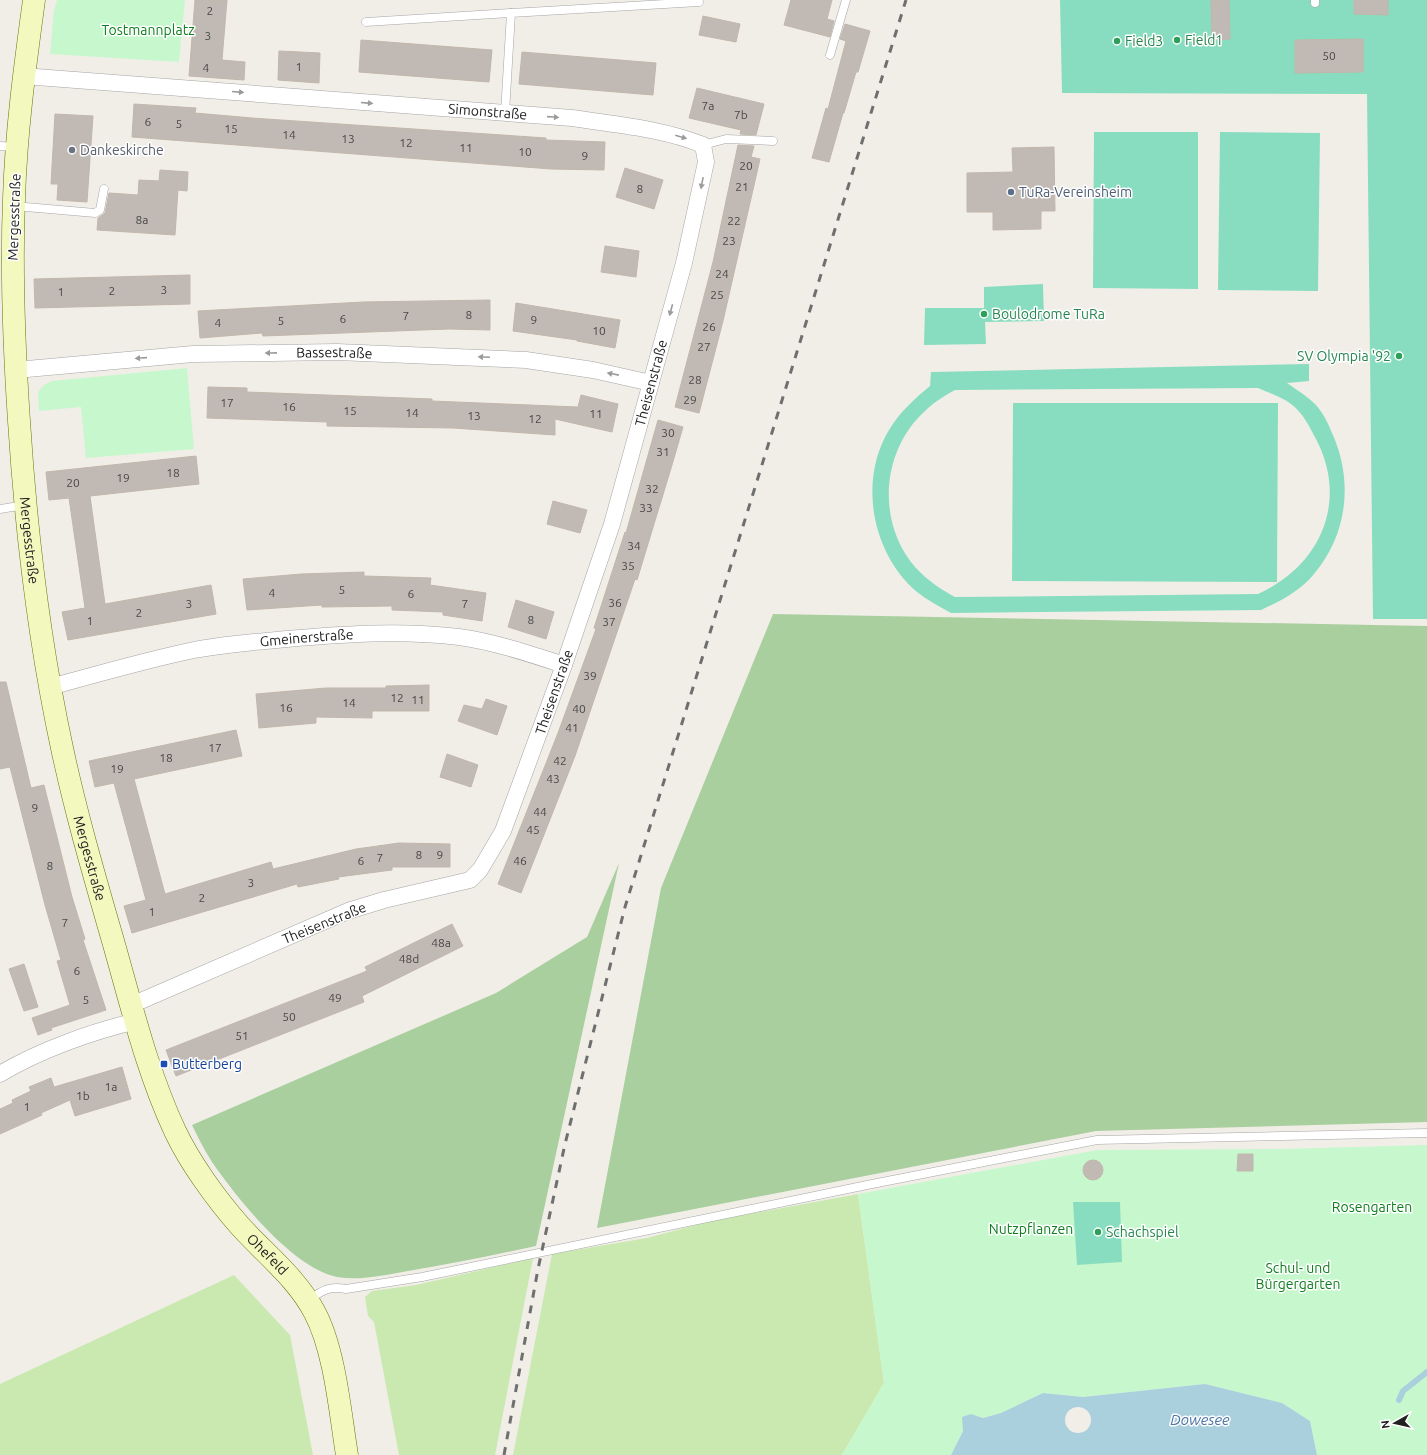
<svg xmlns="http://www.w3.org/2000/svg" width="1427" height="1455" viewBox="0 0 1427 1455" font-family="Ubuntu,sans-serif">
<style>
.grass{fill:#c9e9b0}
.forest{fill:#aacf9e}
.park{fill:#c7f8cd}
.pitch{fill:#88ddc0;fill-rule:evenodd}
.water{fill:#aacfdd}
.pier{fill:#f1eee8}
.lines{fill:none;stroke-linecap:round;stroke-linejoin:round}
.stream{stroke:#aacfdd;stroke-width:6}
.building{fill:#c1bab4;stroke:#c2b6aa}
.lane-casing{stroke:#a5a5a5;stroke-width:9}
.street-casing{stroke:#a5a5a5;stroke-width:17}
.secondary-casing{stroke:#657708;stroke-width:23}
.lane{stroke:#fff;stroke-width:8}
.street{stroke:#fff;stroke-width:16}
.secondary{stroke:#f2f8be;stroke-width:22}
.rail{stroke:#6f6f6f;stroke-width:3;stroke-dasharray:8 8;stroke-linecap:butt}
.oneway{fill:#9b9b9b}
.leisure-dot{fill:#2e9e5b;stroke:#fff;stroke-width:1.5}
.worship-dot{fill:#6b7280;stroke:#fff;stroke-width:1.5}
.service-dot{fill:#5c6f8a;stroke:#fff;stroke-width:1.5}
.transit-dot{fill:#1a4fb4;stroke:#fff;stroke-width:1.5}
.labels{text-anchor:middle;stroke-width:3;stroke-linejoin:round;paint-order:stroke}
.number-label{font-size:12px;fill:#494746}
.park-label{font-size:14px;fill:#0f7e1e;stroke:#fff}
.leisure-label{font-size:14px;fill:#27864d;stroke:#fff;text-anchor:start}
.street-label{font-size:14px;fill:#212121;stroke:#fff}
.worship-label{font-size:14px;fill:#5b616d;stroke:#fff;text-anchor:start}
.service-label{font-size:14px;fill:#4e5e75;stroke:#fff;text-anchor:start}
.transit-label{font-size:14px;fill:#164399;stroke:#fff;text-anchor:start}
.water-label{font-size:15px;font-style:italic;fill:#4c75a6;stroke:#fff}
</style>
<rect width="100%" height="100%" fill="#f1eee8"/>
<g class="grass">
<path d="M 858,1194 L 884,1383 L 842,1455 L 513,1455 L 552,1254 L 647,1238 L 711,1221 Z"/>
<path d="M 533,1258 L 495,1455 L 399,1455 L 374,1322 L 368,1316 L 365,1297 L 372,1291 L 416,1285 Z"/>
<path d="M 234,1275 L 290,1335 L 313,1455 L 0,1455 L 0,1384 Z"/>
</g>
<g class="forest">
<path d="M 773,614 L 1427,626 L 1427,1122 L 1096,1131 L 597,1228 L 661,888 Z"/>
<path d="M 619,863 L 536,1246 C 494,1255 451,1264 408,1271 C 384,1275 361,1281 337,1277 C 292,1268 237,1198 212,1162 C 204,1150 198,1137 192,1125 L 496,993 L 587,937 Z"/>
</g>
<g class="park">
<path d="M 57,0 L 185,0 L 179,62 L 50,54 L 54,10 Z"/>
<path d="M 187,368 L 194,449 L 86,458 L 81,407 L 39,411 L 38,392 L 44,385 L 52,381 Z"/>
<path d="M 1427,1145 L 1427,1455 L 1317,1455 L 1310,1421 L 1282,1403 L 1205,1384 L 1083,1397 L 1043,1393 L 1001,1413 L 982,1418 L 971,1414 L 951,1455 L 842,1455 L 884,1383 L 858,1194 L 1097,1150 L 1281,1149 Z"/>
</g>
<g class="pitch">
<path d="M 1060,0 L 1427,0 L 1427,619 L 1373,619 L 1367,94 L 1062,93 Z"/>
<path d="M 1094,132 L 1198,132 L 1198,289 L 1093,288 Z"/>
<path d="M 1220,132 L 1320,133 L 1318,291 L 1218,290 Z"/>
<path d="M 1043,284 L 1044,321 L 985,322 L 986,344 L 924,345 L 925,308 L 984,308 L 984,287 Z"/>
<path d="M 1309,364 L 1309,381 L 1287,383 C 1297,390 1307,396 1316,405 C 1325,415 1330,428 1335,440 C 1353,486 1346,536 1314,574 C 1300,591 1281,601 1261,610 L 951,613 C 939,606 927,600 917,592 C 872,554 858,481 889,430 C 900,412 914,399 930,386 L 931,372 ZM 1258,388 C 1269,393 1282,397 1291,404 C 1303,413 1309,426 1316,439 C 1349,502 1320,566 1258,594 L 955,597 C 940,589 927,580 916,568 C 876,523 881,451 925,411 C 934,402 944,396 955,390 Z"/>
<path d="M 1013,403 L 1278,403 L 1277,582 L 1012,581 Z"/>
<path d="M 1073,1202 L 1120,1202 L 1122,1262 L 1077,1265 Z"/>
</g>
<path class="water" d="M 1205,1384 L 1282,1403 L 1310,1421 L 1317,1455 L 951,1455 L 963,1431 L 962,1417 L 971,1414 L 983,1418 L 1001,1413 L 1043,1393 L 1083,1397 Z"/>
<circle class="pier" cx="1078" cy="1420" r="13"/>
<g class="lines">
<path class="stream" d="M 1399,1400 L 1403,1391 L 1427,1372"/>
</g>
<g class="building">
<path d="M 195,0 L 227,0 L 222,60 L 245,62 L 244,80 L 189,76 Z"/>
<path d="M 791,0 L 832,0 L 827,19 L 834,21 L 830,37 L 784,25 Z"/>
<path d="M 1211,0 L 1229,0 L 1230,39 L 1212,40 Z"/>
<path d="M 1354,0 L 1388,0 L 1388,15 L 1354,14 Z"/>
<path d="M 703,16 L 740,24 L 736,42 L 699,35 Z"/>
<path d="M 845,24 L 870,31 L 858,72 L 856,72 L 844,113 L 843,113 L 829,162 L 812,158 L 826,108 L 828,109 L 846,41 L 840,39 Z"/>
<path d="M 1363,39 L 1363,72 L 1295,73 L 1295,40 Z"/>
<path d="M 361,40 L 492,50 L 489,82 L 359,72 Z"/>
<path d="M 279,51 L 320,53 L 319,83 L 278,80 Z"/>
<path d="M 522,52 L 656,63 L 653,95 L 519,84 Z"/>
<path d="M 697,88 L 764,104 L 756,135 L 740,134 L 741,130 L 689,118 Z"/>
<path d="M 134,104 L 196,108 L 195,113 L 252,118 L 546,138 L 546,140 L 605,142 L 604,170 L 551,169 L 132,137 Z"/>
<path d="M 55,114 L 93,116 L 87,202 L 57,200 L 58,184 L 51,184 Z"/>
<path d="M 738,145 L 754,146 L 751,157 L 760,159 L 723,321 L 699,413 L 675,407 L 713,262 Z"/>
<path d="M 1054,147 L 1055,211 L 1041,211 L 1041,229 L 993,230 L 993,212 L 967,212 L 967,173 L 1013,172 L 1012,148 Z"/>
<path d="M 625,168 L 663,180 L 654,209 L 616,197 Z"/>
<path d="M 160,170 L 188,172 L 187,191 L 178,190 L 175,235 L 97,230 L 98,218 L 105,213 L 109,193 L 138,195 L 139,180 L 159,181 Z"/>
<path d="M 605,246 L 639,251 L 636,277 L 601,272 Z"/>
<path d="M 190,275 L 190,304 L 35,308 L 34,279 Z"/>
<path d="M 490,300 L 490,330 L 449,329 L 263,336 L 262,333 L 200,338 L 198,311 L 363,302 Z"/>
<path d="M 516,303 L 620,320 L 615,348 L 577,341 L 577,340 L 513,331 Z"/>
<path d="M 208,387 L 247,388 L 247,392 L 432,399 L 432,401 L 578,407 L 581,395 L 618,404 L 612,432 L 555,419 L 555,435 L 453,428 L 327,426 L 327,422 L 207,418 Z"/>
<path d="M 658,420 L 683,427 L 672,465 L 637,580 L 635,579 L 575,756 L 521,893 L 498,884 L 558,733 L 596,629 L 594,628 L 625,532 L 626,533 Z"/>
<path d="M 196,456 L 199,484 L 90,496 L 105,604 L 211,585 L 216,614 L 68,640 L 62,612 L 85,608 L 69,498 L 49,500 L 46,472 Z"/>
<path d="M 553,501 L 587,510 L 580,533 L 547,524 Z"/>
<path d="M 364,572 L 364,576 L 431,578 L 430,585 L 486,593 L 482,621 L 443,615 L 443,612 L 392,610 L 392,606 L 322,607 L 322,605 L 247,610 L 243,579 L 301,574 Z"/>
<path d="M 516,600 L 554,612 L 546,639 L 508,627 Z"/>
<path d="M 0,682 L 6,682 L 31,788 L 44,785 L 72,897 L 85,939 L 83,940 L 106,1010 L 51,1028 L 52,1030 L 38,1035 L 32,1018 L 70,1005 L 57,961 L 61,960 L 45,905 L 10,767 L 0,769 Z"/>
<path d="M 429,685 L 429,711 L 372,711 L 372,718 L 316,717 L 316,723 L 259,728 L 256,694 L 326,688 L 386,688 L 386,686 Z"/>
<path d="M 486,699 L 507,706 L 497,735 L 458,721 L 464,705 L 482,709 Z"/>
<path d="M 236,730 L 242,756 L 134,779 L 165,894 L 271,862 L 273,869 L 356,849 L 399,843 L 450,844 L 450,867 L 392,867 L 392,870 L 338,877 L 339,879 L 298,887 L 297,884 L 132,933 L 124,906 L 146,900 L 114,783 L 95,787 L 89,761 Z"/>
<path d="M 447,754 L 478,765 L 471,787 L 440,777 Z"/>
<path d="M 452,924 L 463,946 L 362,996 L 364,1002 L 176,1076 L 166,1050 L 367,971 L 365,967 Z"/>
<path d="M 24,964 L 38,1007 L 24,1011 L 9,969 Z"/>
<path d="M 122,1067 L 131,1099 L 75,1116 L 70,1100 L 41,1113 L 42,1115 L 0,1134 L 0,1109 L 13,1103 L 12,1100 L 31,1091 L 29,1087 L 51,1078 L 54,1087 Z"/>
<path d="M 1238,1154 L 1253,1154 L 1253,1171 L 1237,1171 Z"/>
<circle cx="1093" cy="1170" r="10"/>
</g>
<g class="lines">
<g class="lane-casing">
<g id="lane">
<path d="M 1315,0 L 1315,3"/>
<path d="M 366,22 L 511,13"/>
<path d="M 830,55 L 846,0"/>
<path d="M 505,113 L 511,13 L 699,2"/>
<path d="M 703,145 L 726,139 L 773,141"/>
<path d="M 0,146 L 16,147"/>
<path d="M 14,206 L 95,213 L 100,210 L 104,189"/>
<path d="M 0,509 L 25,505"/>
<path d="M 309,1300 C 323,1290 328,1286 346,1289 L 422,1277 L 872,1184 L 1097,1140 L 1427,1133"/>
</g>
</g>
<g class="street-casing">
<g id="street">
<path id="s1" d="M 23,76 L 572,118 C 616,125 661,128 703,145 L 706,162 L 684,263 L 612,524 L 564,665 L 503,831 L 480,870 L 470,880 L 384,900 L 348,911 L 143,1000 L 132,1004"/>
<path id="s2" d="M 16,370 L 193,354 L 337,352 L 526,360 L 593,370 L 651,383"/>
<path id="s3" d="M 50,687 C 98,674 146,660 194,650 C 225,644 256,642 287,639 C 344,634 401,630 459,637 C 495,642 530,654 564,665"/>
<path d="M 0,1074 C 38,1051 93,1031 137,1021"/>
</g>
</g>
<g class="secondary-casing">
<g id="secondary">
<path id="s4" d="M 34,0 C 25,66 16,132 14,199 C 11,273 14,347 19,421 C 26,531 39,641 62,748 C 75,809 92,868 109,927 C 129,995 145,1067 175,1131 C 190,1163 217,1200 240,1226 C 266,1255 297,1278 315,1313 C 335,1351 340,1412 347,1455"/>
</g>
</g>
<use href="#lane" class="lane"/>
<use href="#street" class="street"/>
<use href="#secondary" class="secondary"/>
<path class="rail" d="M 504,1455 L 538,1269 L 565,1144 L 625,907 L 906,0"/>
</g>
<defs><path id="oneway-solid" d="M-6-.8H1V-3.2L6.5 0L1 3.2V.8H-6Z"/></defs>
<g class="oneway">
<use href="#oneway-solid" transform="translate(238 92) rotate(5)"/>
<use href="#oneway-solid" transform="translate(367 103) rotate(5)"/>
<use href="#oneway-solid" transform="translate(553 117) rotate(4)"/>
<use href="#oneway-solid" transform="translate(681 137) rotate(16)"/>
<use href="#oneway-solid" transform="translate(702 183) rotate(101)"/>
<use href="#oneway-solid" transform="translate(671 310) rotate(105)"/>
<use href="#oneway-solid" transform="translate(271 353) rotate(179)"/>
<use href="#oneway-solid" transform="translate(484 357) rotate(-177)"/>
<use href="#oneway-solid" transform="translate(141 358) rotate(176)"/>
<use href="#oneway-solid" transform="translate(613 374) rotate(-169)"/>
</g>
<g class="leisure-dot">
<circle cx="1177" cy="40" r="4"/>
<circle cx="1117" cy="41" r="4"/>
<circle cx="984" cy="314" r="4"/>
<circle cx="1399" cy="356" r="4"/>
<circle cx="1098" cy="1232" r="4"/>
</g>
<circle class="worship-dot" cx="72" cy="150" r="4"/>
<circle class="service-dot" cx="1011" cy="192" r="4"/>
<rect class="transit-dot" x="160" y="1060" width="8" height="8" rx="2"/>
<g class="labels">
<g class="number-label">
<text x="210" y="15">2</text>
<text x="208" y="40">3</text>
<text x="1329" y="60">50</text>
<text x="299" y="71">1</text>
<text x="206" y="72">4</text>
<text x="708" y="110">7a</text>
<text x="741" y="119">7b</text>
<text x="148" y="126">6</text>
<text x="179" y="128">5</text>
<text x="231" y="133">15</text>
<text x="289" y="139">14</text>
<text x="348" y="143">13</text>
<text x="406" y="147">12</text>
<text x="466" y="152">11</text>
<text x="525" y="156">10</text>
<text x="585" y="160">9</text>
<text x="746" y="170">20</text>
<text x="742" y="191">21</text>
<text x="640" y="193">8</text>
<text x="142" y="224">8a</text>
<text x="734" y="225">22</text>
<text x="729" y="245">23</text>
<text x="722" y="278">24</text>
<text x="164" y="294">3</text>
<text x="112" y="295">2</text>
<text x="61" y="296">1</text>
<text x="717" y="299">25</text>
<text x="469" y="319">8</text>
<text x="406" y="320">7</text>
<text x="343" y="323">6</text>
<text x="534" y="324">9</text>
<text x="281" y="325">5</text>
<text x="218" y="327">4</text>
<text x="709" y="331">26</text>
<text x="599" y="335">10</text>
<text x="704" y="351">27</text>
<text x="695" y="384">28</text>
<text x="690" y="404">29</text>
<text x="227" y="407">17</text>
<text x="289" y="411">16</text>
<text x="350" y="415">15</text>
<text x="412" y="417">14</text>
<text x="596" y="418">11</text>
<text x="474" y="420">13</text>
<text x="535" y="423">12</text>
<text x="668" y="437">30</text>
<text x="663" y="456">31</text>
<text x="173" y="477">18</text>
<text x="123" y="482">19</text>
<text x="73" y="487">20</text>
<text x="652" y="493">32</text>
<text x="646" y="512">33</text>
<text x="634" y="550">34</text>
<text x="628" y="570">35</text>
<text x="342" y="594">5</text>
<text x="272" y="597">4</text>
<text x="411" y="598">6</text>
<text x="615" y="607">36</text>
<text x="189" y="608">3</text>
<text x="465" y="608">7</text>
<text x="139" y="617">2</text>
<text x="531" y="624">8</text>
<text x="90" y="625">1</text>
<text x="609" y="626">37</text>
<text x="590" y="680">39</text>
<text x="397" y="702">12</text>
<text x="418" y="704">11</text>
<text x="349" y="707">14</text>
<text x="286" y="712">16</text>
<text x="579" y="713">40</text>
<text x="572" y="732">41</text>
<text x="215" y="752">17</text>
<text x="166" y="762">18</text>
<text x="560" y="765">42</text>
<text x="117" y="773">19</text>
<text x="553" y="783">43</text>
<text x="35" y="812">9</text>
<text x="540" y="816">44</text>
<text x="533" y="834">45</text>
<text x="419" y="859">8</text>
<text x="440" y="859">9</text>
<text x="380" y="862">7</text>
<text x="361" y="865">6</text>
<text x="520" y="865">46</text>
<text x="50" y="870">8</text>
<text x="251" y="887">3</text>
<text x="202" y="902">2</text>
<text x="152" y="916">1</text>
<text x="65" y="927">7</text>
<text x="441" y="947">48a</text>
<text x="409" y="963">48d</text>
<text x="77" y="975">6</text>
<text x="335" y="1002">49</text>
<text x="86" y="1004">5</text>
<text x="289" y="1021">50</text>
<text x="242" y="1040">51</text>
<text x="111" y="1091">1a</text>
<text x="83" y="1100">1b</text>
<text x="27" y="1111">1</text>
</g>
<g class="park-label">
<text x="148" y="35">Tostmannplatz</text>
<text x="1372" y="1212">Rosengarten</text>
<text x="1031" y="1234">Nutzpflanzen</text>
<text x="1298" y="1273">Schul- und<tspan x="1298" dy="16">Bürgergarten</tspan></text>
</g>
<g class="leisure-label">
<text x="1185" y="45">Field1</text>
<text x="1125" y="46">Field3</text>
<text x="992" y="319">Boulodrome TuRa</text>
<text x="1391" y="361" text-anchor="end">SV Olympia '92</text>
<text x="1106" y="1237">Schachspiel</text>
</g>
<g class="street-label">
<text dy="5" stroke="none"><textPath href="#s1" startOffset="466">Simonstraße</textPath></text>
<text transform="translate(14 217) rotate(-88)" y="5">Mergesstraße</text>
<text dy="5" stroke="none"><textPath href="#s2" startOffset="319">Bassestraße</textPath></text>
<text transform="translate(651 383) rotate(-75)" y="5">Theisenstraße</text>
<text dy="5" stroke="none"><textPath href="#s4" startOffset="542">Mergesstraße</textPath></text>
<text dy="5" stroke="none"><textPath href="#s3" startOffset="262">Gmeinerstraße</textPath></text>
<text transform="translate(554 692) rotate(-71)" y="5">Theisenstraße</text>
<text dy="5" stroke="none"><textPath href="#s4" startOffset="866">Mergesstraße</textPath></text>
<text transform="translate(324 923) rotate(-22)" y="5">Theisenstraße</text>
<text dy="5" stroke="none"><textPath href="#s4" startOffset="1307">Ohefeld</textPath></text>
</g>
<g class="worship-label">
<text x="80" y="155">Dankeskirche</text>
</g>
<g class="service-label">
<text x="1019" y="197">TuRa-Vereinsheim</text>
</g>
<g class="transit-label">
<text x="172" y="1069">Butterberg</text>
</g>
<g class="water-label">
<text x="1200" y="1425">Dowesee</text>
</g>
</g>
<g transform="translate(1395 1423) rotate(262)" stroke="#ffffff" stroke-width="3" paint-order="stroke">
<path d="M0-3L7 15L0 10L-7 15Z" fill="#212121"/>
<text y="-6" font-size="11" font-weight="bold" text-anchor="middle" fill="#212121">N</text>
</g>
</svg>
